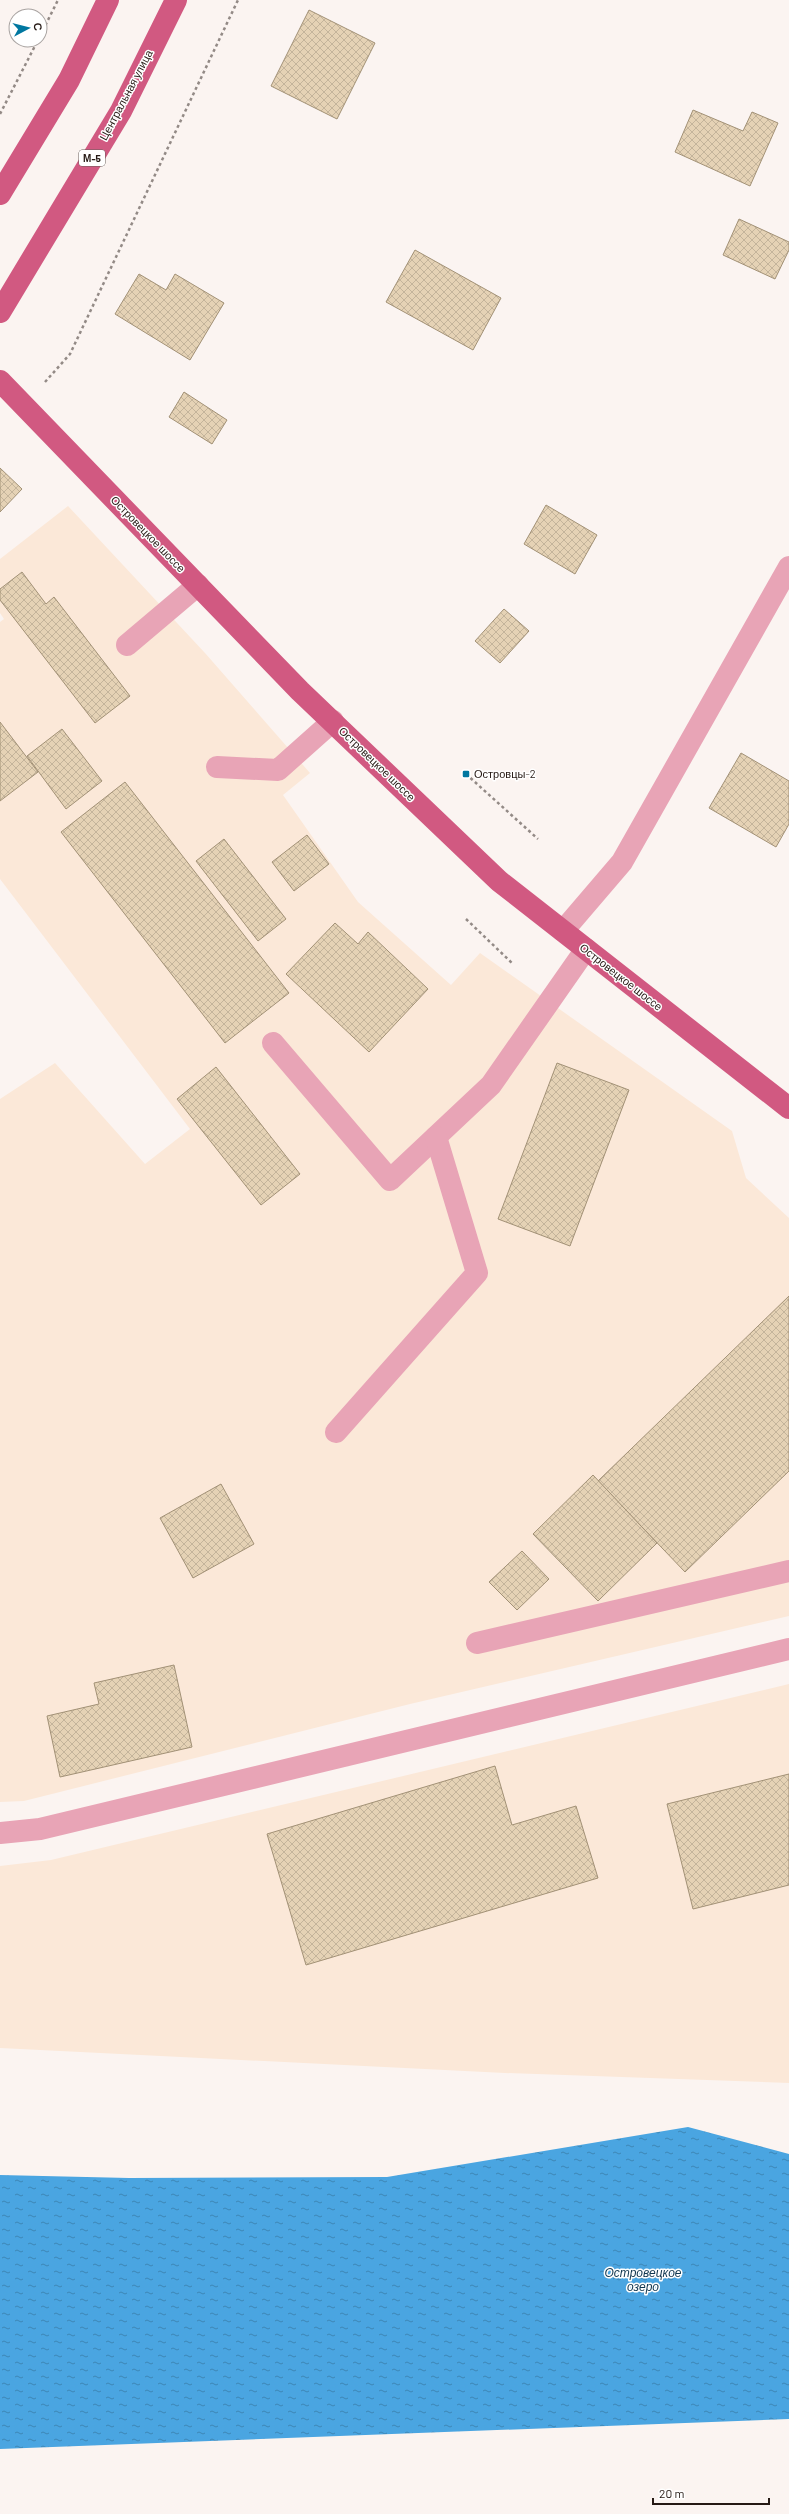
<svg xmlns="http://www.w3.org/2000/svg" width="789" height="2514" viewBox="0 0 789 2514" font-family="Barlow,sans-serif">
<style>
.industrial{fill:#fbe8d8}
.water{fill:url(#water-ripples)}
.building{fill:url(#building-cross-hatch);stroke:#a29176}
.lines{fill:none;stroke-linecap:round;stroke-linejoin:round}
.path{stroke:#938a86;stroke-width:2.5;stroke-dasharray:3 3;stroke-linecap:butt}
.minor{stroke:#e8a4b6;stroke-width:22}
.major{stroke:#d15981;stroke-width:22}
.poi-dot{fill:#0077a0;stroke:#fff;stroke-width:1.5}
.labels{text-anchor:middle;stroke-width:3;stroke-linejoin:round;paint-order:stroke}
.shield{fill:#fff;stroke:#665e5a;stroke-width:1}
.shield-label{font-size:10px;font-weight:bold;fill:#251914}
.street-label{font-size:11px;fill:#251914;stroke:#fff}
.poi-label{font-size:11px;fill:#251914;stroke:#fff;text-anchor:start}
.water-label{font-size:12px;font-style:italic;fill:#113750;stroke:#fff}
</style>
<defs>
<pattern id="water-ripples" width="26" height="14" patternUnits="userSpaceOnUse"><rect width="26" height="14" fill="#4aa5e1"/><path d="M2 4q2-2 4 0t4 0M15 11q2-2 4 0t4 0" fill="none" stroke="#3d86b5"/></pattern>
<pattern id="building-cross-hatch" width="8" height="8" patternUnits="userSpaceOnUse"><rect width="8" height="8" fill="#e5d2b5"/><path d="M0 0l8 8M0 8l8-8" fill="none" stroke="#c4b49b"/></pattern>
</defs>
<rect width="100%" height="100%" fill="#fbf4f1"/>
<g class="industrial">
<path d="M 68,506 L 205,653 L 310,773 L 283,795 L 358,902 L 451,985 L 480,953 L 732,1131 L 746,1178 L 789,1218 L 789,1616 L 410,1704 L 24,1801 L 0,1802 L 0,1099 L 55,1063 L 145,1164 L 190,1129 L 0,879 L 0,622 L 4,619 L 0,613 L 0,559 Z"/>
<path d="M 789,1684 L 789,2083 L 505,2073 L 0,2048 L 0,1866 L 51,1860 Z"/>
</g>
<path class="water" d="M 688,2127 L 789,2154 L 789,2419 L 0,2449 L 0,2175 L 129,2178 L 387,2177 Z"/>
<g class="building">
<path d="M 309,10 L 375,43 L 337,119 L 271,86 Z"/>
<path d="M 693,110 L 743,131 L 752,112 L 778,123 L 750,186 L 675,152 Z"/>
<path d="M 739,219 L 789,242 L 789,250 L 775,279 L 723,255 Z"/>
<path d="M 415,250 L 501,298 L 473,350 L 386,302 Z"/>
<path d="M 139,274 L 166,290 L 175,274 L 224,303 L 190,360 L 115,314 Z"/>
<path d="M 184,392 L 227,420 L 212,444 L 169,417 Z"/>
<path d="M 0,468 L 22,489 L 0,512 Z"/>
<path d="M 546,505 L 597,535 L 575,574 L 524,544 Z"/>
<path d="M 22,572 L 46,604 L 54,597 L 130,696 L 95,723 L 0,600 L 0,589 Z"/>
<path d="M 504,609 L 529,631 L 500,663 L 475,641 Z"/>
<path d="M 0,722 L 38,772 L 0,801 Z"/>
<path d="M 62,729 L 102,781 L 66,809 L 27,756 Z"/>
<path d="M 741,753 L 789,781 L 789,824 L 776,847 L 709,808 Z"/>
<path d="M 125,782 L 289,993 L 225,1043 L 61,832 Z"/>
<path d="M 307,835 L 329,864 L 294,891 L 272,862 Z"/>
<path d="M 224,839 L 286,919 L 258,941 L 196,861 Z"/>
<path d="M 335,923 L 358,944 L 368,932 L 428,989 L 369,1052 L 286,974 Z"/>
<path d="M 557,1063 L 629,1090 L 570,1246 L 498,1219 Z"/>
<path d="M 216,1067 L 300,1174 L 261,1205 L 177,1099 Z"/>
<path d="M 789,1296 L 789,1471 L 685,1572 L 598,1481 Z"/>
<path d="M 593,1475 L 657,1543 L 598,1601 L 533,1534 Z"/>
<path d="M 221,1484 L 254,1544 L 193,1578 L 160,1518 Z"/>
<path d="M 522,1551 L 549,1579 L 517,1610 L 489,1582 Z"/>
<path d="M 174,1665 L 192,1747 L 60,1777 L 47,1716 L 99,1704 L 94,1683 Z"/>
<path d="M 495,1766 L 512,1825 L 576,1806 L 598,1878 L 306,1965 L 267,1834 Z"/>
<path d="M 789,1774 L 789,1885 L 693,1909 L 667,1804 Z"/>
</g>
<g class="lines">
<g class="path">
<path d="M 40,36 L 58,0"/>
<path d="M 0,114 L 38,40"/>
<path d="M 45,382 L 70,354 L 238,0"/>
<path d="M 466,774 L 538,839"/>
<path d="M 466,919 L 512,963"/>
</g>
<g class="minor">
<path d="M 127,645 L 198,585"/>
<path d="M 217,767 L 278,770 L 333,721"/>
<path d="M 563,931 L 622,862 L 789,567"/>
<path d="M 273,1043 L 390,1180 L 491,1085 L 586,949"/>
<path d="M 336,1432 L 477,1273 L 436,1137"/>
<path d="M 477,1643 L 789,1571"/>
<path d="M 0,1833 L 40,1829 L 789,1649"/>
</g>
<g class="major">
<path d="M 0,194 L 69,80 L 108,0"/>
<path d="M 0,312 L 121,111 L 176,0"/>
<path d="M 0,381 L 300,691 L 499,881 L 789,1108"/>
</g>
</g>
<rect class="poi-dot" x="462" y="770" width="8" height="8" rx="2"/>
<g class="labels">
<rect class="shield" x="79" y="150" width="26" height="16" rx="3"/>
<g class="shield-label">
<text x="92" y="162">М-5</text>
</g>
<g class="street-label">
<text transform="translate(126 95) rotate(-62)" y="4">Центральная улица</text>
<text transform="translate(148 534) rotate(46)" y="4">Островецкое шоссе</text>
<text transform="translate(377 764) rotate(44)" y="4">Островецкое шоссе</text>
<text transform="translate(621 977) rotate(38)" y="4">Островецкое шоссе</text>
</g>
<g class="poi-label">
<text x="474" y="778">Островцы-2</text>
</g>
<g class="water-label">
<text x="643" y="2277">Островецкое<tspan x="643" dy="14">озеро</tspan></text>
</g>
</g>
<g transform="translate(28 28) rotate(83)"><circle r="19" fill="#ffffff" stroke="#a8a3a1"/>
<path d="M0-3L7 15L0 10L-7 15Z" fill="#0077a0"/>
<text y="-6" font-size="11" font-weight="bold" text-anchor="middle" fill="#251914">С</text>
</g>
<path d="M653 2498v6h116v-6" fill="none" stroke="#251914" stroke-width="2"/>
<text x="659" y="2498" font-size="12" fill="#251914" stroke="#ffffff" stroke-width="3" paint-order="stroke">20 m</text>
</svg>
